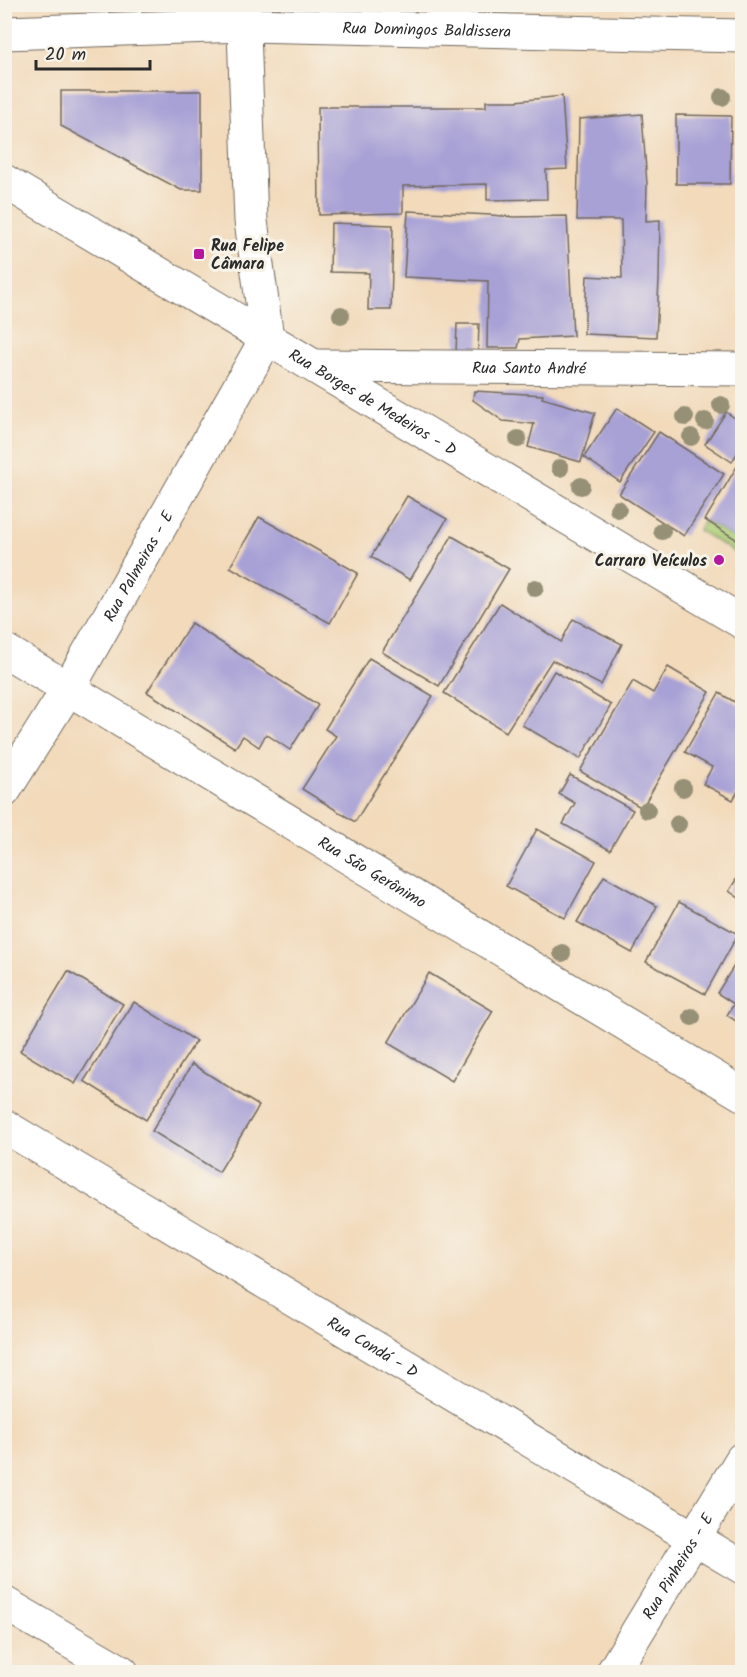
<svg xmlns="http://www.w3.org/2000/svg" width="747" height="1677" viewBox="0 0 747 1677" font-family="Kalam,sans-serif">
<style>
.green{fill:#aacb73;stroke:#6a7b4f;stroke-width:1.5}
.building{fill:#a8a1d6}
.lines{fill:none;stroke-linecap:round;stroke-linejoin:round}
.minor-casing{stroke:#71685d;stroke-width:35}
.minor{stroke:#fff;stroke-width:33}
.tree{fill:#969076}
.poi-dot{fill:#b5179e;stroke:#f7f3e8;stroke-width:2}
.labels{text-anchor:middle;stroke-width:6;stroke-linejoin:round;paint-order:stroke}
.street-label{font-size:16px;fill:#2b2b2b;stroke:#f7f3e8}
.poi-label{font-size:16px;font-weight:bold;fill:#2b2b2b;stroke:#f7f3e8;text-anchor:start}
</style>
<rect width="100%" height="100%" fill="#f7f3e8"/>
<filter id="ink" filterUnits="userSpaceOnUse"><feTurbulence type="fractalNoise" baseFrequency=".0167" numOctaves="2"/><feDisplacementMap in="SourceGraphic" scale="12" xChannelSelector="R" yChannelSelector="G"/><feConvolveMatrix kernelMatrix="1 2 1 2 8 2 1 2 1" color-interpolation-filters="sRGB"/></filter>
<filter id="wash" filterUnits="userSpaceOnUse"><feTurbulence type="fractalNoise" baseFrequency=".008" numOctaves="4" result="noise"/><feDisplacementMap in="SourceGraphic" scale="24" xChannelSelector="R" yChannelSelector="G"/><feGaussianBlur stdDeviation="1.35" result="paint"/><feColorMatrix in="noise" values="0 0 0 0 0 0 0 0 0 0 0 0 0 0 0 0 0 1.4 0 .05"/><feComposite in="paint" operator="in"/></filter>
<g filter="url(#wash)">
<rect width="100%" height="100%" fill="#f2dabb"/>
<path class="green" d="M 705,520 L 742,543 L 742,557 L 698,530 Z"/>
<g id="blocks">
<g class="building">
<path d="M 61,91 L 202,91 L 202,190 L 181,190 L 61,126 Z"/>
<path d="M 562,96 L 567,169 L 546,170 L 547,199 L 487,200 L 487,184 L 403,186 L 403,213 L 319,215 L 318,107 L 486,107 L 486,101 L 516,101 Z"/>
<path d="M 642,114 L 647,185 L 646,221 L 660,220 L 659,280 L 656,337 L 584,334 L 587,276 L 622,278 L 621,220 L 577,220 L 579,119 Z"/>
<path d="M 676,115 L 731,116 L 730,184 L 676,184 Z"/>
<path d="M 408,211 L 491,215 L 514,217 L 567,216 L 573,336 L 520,339 L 518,348 L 487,348 L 488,281 L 404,277 Z"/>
<path d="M 331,223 L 393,225 L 391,310 L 368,310 L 369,273 L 330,272 Z"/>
<path d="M 457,324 L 479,324 L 478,354 L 456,353 Z"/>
<path d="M 474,391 L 543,395 L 542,398 L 595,413 L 581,462 L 528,447 L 534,424 L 503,421 L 473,400 Z"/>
<path d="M 617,408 L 654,432 L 620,482 L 584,457 Z"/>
<path d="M 726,412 L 742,423 L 742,445 L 732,462 L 705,444 Z"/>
<path d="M 659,432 L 724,474 L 684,536 L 619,494 Z"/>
<path d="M 742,458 L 742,543 L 705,520 Z"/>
<path d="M 407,496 L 447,519 L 410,580 L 371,557 Z"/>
<path d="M 259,517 L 358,573 L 330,623 L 230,567 Z"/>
<path d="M 452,536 L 509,569 L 439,686 L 382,652 Z"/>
<path d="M 500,603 L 561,642 L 573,619 L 622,644 L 601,685 L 552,660 L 506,732 L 444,693 Z"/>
<path d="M 191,623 L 318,705 L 290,750 L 266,734 L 259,747 L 243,736 L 235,748 L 147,692 Z"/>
<path d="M 369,658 L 433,696 L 355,822 L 302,789 L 336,736 L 325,729 Z"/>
<path d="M 668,667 L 710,692 L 642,808 L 580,771 L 633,681 L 653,693 Z"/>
<path d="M 554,671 L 611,705 L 580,759 L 522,725 Z"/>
<path d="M 719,693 L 742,706 L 742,784 L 733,800 L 703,784 L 712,767 L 685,752 Z"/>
<path d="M 570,775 L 633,810 L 610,850 L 563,824 L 575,803 L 559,794 Z"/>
<path d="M 537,829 L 596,861 L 565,918 L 506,886 Z"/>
<path d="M 742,870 L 742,900 L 729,891 Z"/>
<path d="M 604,876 L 657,906 L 632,953 L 577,922 Z"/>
<path d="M 679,902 L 738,934 L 705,994 L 646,962 Z"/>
<path d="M 742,953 L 742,1025 L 727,1015 L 734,1004 L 717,993 Z"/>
<path d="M 68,971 L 123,1004 L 75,1084 L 20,1051 Z"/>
<path d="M 429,973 L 493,1011 L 452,1081 L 388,1043 Z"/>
<path d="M 134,1002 L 196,1041 L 146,1120 L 84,1081 Z"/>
<path d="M 192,1064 L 259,1106 L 219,1172 L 152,1131 Z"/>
</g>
</g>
</g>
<g filter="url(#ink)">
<use href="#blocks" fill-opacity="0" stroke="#71685d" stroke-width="1.5"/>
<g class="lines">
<g class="minor-casing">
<g id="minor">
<path id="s1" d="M 4,33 L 243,25 L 742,36"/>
<path id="s2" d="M 4,181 L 742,622"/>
<path id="s3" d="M 316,366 L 742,369"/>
<path id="s4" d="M 4,650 L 742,1094"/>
<path id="s5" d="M 4,791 L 68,689 L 267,338 L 251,221 L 243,4"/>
<path id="s6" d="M 4,1126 L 742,1567"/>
<path d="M 4,1603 L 122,1672"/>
<path id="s7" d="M 613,1672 L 742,1459"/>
</g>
</g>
<use href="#minor" class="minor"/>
</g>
<g class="tree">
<circle cx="722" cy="97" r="9"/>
<circle cx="341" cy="315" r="9"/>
<circle cx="721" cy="405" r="9"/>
<circle cx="685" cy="417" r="9"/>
<circle cx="705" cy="421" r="9"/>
<circle cx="691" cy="437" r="9"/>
<circle cx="518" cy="439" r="9"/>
<circle cx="560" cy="468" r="9"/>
<circle cx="581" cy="486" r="9"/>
<circle cx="618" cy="509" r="9"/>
<circle cx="662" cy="531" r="9"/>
<circle cx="535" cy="588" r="9"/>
<circle cx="683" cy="788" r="9"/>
<circle cx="647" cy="810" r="9"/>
<circle cx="678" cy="824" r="9"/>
<circle cx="562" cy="953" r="9"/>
<circle cx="692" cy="1017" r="9"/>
</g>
</g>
<g class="poi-dot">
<rect x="193" y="248" width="12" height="12" rx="3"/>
<circle cx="719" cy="560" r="6"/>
</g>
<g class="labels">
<g class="street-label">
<text dy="6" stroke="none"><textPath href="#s1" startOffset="423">Rua Domingos Baldissera</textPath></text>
<text dy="6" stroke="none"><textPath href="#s3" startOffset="213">Rua Santo André</textPath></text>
<text dy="6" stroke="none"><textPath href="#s2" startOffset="430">Rua Borges de Medeiros - D</textPath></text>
<text dy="6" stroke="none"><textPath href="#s5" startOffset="262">Rua Palmeiras - E</textPath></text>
<text dy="6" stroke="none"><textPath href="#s4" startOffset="430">Rua São Gerônimo</textPath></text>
<text dy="6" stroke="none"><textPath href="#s6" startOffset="430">Rua Condá - D</textPath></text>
<text dy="6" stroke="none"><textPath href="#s7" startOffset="124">Rua Pinheiros - E</textPath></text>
</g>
<g class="poi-label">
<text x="211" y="251">Rua Felipe<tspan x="211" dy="18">Câmara</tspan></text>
<text x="707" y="566" text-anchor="end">Carraro Veículos</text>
</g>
</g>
<rect width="747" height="1677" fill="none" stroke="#f7f3e8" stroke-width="24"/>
<path d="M36 60v9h114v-9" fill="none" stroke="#2b2b2b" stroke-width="3"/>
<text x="45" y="60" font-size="18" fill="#2b2b2b" stroke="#f7f3e8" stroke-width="4.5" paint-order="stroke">20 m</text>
</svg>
